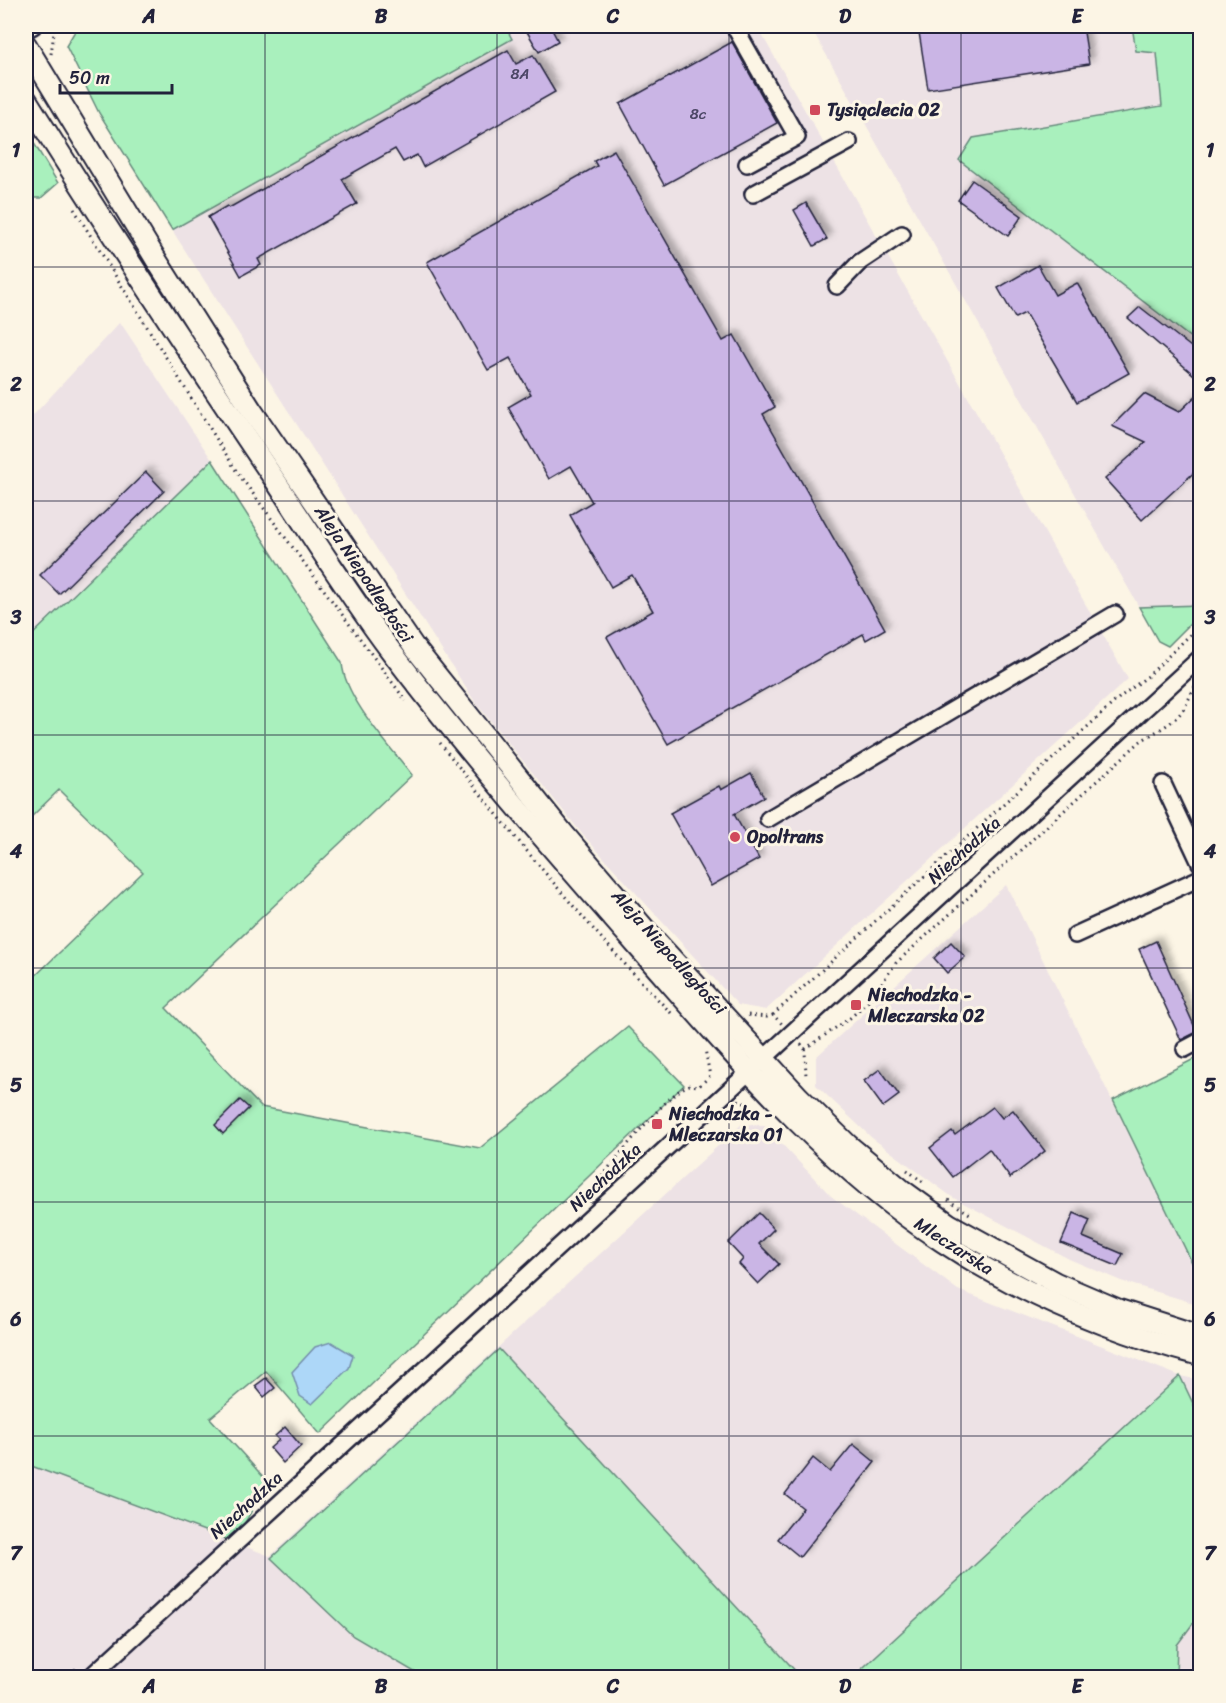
<svg xmlns="http://www.w3.org/2000/svg" width="1226" height="1703" viewBox="0 0 1226 1703" font-family="Sriracha,sans-serif">
<style>
.built{fill:#ede2e5}
.green{fill:#a9f0bd;stroke:#66897c;stroke-width:1.5}
.water{fill:#add7f8;stroke:#758fac;stroke-width:1.5}
.building{fill:#cab5e5;stroke:#22223b;stroke-width:1.5;filter:url(#shadow)}
.lines{fill:none;stroke-linecap:round;stroke-linejoin:round}
.minor-casing{stroke:#22223b;stroke-width:20}
.major-casing{stroke:#22223b;stroke-width:24}
.path{stroke:#22223b;stroke-width:3;stroke-dasharray:1.5 4.5;stroke-linecap:butt}
.minor{stroke:#fcf5e5;stroke-width:15}
.major{stroke:#fcf5e5;stroke-width:20}
.grid{fill:none;stroke:#22223b;stroke-width:1.5;stroke-opacity:0.55}
.poi-dot{fill:#d1495b;stroke:#fcf5e5;stroke-width:2}
.labels{text-anchor:middle;stroke-width:6;stroke-linejoin:round;paint-order:stroke}
.number-label{font-size:15px;fill:#4c4766}
.poi-label{font-size:18px;font-weight:bold;fill:#22223b;stroke:#fcf5e5;text-anchor:start}
.street-label{font-size:18px;fill:#22223b;stroke:#fcf5e5}
.neatline{fill:none;stroke:#22223b;stroke-width:2}
.grid-label{font-size:20px;text-anchor:middle;font-weight:bold;fill:#22223b}
</style>
<defs>
<filter id="shadow"><feDropShadow dx="5" dy="-5" stdDeviation="3" flood-color="#0004"/></filter>
</defs>
<rect width="100%" height="100%" fill="#fcf5e5"/>
<filter id="ink" filterUnits="userSpaceOnUse"><feTurbulence type="fractalNoise" baseFrequency=".0167" numOctaves="2"/><feDisplacementMap in="SourceGraphic" scale="12" xChannelSelector="R" yChannelSelector="G"/><feConvolveMatrix kernelMatrix="1 2 1 2 8 2 1 2 1" color-interpolation-filters="sRGB"/></filter>
<g filter="url(#ink)">
<g class="built">
<path d="M 505,26 L 757,26 L 1128,679 L 766,1010 L 738,1005 L 583,835 L 475,702 L 172,230 L 512,39 Z"/>
<path d="M 810,26 L 1200,26 L 1200,605 L 1139,607 Z"/>
<path d="M 120,322 L 212,460 L 26,641 L 26,423 Z"/>
<path d="M 1006,885 L 1200,1279 L 1200,1305 L 1121,1281 L 1069,1259 L 952,1197 L 872,1138 L 816,1085 L 816,1057 Z"/>
<path d="M 742,1124 L 764,1125 L 831,1196 L 958,1290 L 1180,1376 L 1200,1380 L 1200,1677 L 26,1677 L 26,1464 L 270,1556 Z"/>
</g>
<g class="green">
<path d="M 78,26 L 505,26 L 512,39 L 172,230 L 99,113 L 66,46 Z"/>
<path d="M 1132,26 L 1200,26 L 1200,345 L 959,160 L 973,138 L 1162,106 L 1157,53 L 1136,51 Z"/>
<path d="M 26,130 L 58,183 L 41,198 L 26,198 Z"/>
<path d="M 212,460 L 342,663 C 345,699 390,746 412,775 L 166,1008 L 261,1107 L 480,1148 L 628,1027 L 684,1085 L 320,1434 L 266,1371 L 210,1418 L 268,1482 L 234,1542 L 26,1464 L 26,975 L 31,980 L 143,872 L 59,790 L 26,822 L 26,641 Z"/>
<path d="M 1200,605 L 1200,614 L 1168,646 L 1158,641 L 1139,607 Z"/>
<path d="M 1200,1056 L 1200,1279 L 1113,1100 Z"/>
<path d="M 499,1349 L 801,1677 L 423,1677 L 353,1636 L 271,1558 Z"/>
<path d="M 1180,1376 L 1200,1418 L 1200,1614 L 1177,1645 L 1176,1677 L 853,1677 Z"/>
</g>
<path class="water" d="M 331,1342 L 353,1355 L 349,1368 L 312,1404 L 300,1396 L 292,1372 L 315,1347 Z"/>
<g class="building">
<path d="M 534,26 L 550,26 L 558,41 L 539,52 L 526,30 Z"/>
<path d="M 918,26 L 1083,26 L 1089,64 L 928,89 Z"/>
<path d="M 732,42 L 777,123 L 664,185 L 620,104 Z"/>
<path d="M 508,50 L 516,64 L 533,55 L 555,92 L 423,167 L 417,155 L 403,162 L 395,149 L 342,179 L 357,204 L 258,259 L 261,265 L 241,276 L 208,217 L 227,206 L 229,208 Z"/>
<path d="M 614,150 L 723,341 L 734,335 L 775,407 L 763,414 L 885,629 L 866,640 L 863,634 L 668,744 L 607,637 L 653,611 L 632,575 L 611,587 L 570,515 L 592,502 L 571,466 L 549,479 L 508,407 L 531,394 L 510,358 L 488,370 L 427,262 L 597,166 L 594,161 Z"/>
<path d="M 972,180 L 1022,216 L 1008,236 L 958,200 Z"/>
<path d="M 806,203 L 827,239 L 814,246 L 794,210 Z"/>
<path d="M 1038,265 L 1055,295 L 1077,283 L 1129,373 L 1077,402 L 1025,313 L 1015,318 L 998,288 Z"/>
<path d="M 1140,307 L 1200,354 L 1200,380 L 1128,318 Z"/>
<path d="M 1200,392 L 1200,467 L 1142,520 L 1105,479 L 1146,442 L 1112,426 L 1144,394 L 1179,412 Z"/>
<path d="M 146,472 L 164,491 L 59,594 L 40,575 Z"/>
<path d="M 751,773 L 764,797 L 734,814 L 759,859 L 711,886 L 670,813 L 719,786 L 721,790 Z"/>
<path d="M 1156,941 L 1197,1032 L 1181,1040 L 1139,949 Z"/>
<path d="M 951,942 L 965,957 L 947,973 L 934,958 Z"/>
<path d="M 880,1069 L 899,1095 L 883,1107 L 864,1081 Z"/>
<path d="M 240,1100 L 249,1108 L 223,1134 L 215,1125 Z"/>
<path d="M 993,1107 L 1002,1118 L 1013,1110 L 1045,1151 L 1010,1178 L 989,1149 L 953,1177 L 930,1148 L 952,1131 L 955,1135 Z"/>
<path d="M 759,1213 L 774,1229 L 759,1244 L 779,1264 L 758,1284 L 739,1264 L 743,1259 L 728,1243 Z"/>
<path d="M 1074,1213 L 1090,1220 L 1083,1237 L 1123,1254 L 1117,1266 L 1061,1243 Z"/>
<path d="M 266,1378 L 275,1388 L 264,1397 L 255,1386 Z"/>
<path d="M 285,1427 L 301,1446 L 283,1463 L 270,1448 L 279,1440 L 275,1436 Z"/>
<path d="M 853,1444 L 875,1462 L 800,1557 L 778,1539 L 803,1508 L 785,1494 L 813,1458 L 830,1472 Z"/>
</g>
<g class="lines">
<g class="minor-casing">
<g id="minor">
<path d="M 734,26 L 797,137 L 747,164"/>
<path d="M 29,28 L 33,26"/>
<path d="M 753,194 L 849,142"/>
<path d="M 837,286 L 860,262 L 902,234"/>
<path d="M 1163,784 L 1200,863"/>
<path d="M 768,819 L 1115,614"/>
<path d="M 1075,935 L 1200,878"/>
<path d="M 1185,1049 L 1200,1041"/>
<path d="M 89,1678 L 1200,658"/>
</g>
</g>
<g class="major-casing">
<g id="major">
<path d="M 26,45 L 157,261 L 252,411 L 414,647 L 563,833 L 650,935 L 799,1097 L 848,1145 L 902,1190 L 949,1224 L 1056,1283 L 1119,1310 L 1200,1336"/>
<path d="M 26,99 C 107,229 191,356 277,483 C 314,539 350,597 391,651 C 469,754 554,851 640,949 C 732,1053 825,1165 943,1242 C 1022,1294 1109,1331 1200,1355"/>
</g>
</g>
<g class="path">
<path d="M 51,54 L 55,26"/>
<path d="M 74,209 L 237,472 L 406,701"/>
<path d="M 440,743 C 514,837 590,930 674,1016"/>
<path d="M 748,1015 L 767,1017 L 773,1015 L 782,1024"/>
<path d="M 773,1015 L 1120,697 L 1148,676 L 1200,625"/>
<path d="M 801,1044 L 805,1049 L 806,1078"/>
<path d="M 805,1049 L 850,1018 L 869,1001 L 896,963 L 1141,741 C 1155,732 1174,723 1183,710 C 1190,699 1191,690 1200,682"/>
<path d="M 738,1100 L 764,1113"/>
<path d="M 907,1170 L 923,1182"/>
<path d="M 948,1200 L 970,1214"/>
<path d="M 580,1205 C 596,1184 668,1089 690,1085 C 693,1085 696,1086 699,1086 L 710,1076 L 705,1049"/>
<path d="M 66,1678 L 78,1667"/>
</g>
<use href="#minor" class="minor"/>
<use href="#major" class="major"/>
</g>
</g>
<path class="grid" d="M 265,26 L 265,1678M 497,26 L 497,1678M 729,26 L 729,1678M 961,26 L 961,1678M 26,267 L 1200,267M 26,501 L 1200,501M 26,735 L 1200,735M 26,968 L 1200,968M 26,1202 L 1200,1202M 26,1436 L 1200,1436"/>
<g class="poi-dot">
<rect x="809" y="104" width="12" height="12" rx="3"/>
<circle cx="735" cy="837" r="6"/>
<rect x="850" y="999" width="12" height="12" rx="3"/>
<rect x="651" y="1118" width="12" height="12" rx="3"/>
</g>
<g class="labels">
<g class="number-label">
<text x="520" y="79">8A</text>
<text x="698" y="119">8c</text>
</g>
<g class="poi-label">
<text x="827" y="116">Tysiąclecia 02</text>
<text x="747" y="843">Opoltrans</text>
<text x="868" y="1001">Niechodzka -<tspan x="868" dy="21">Mleczarska 02</tspan></text>
<text x="669" y="1120">Niechodzka -<tspan x="669" dy="21">Mleczarska 01</tspan></text>
</g>
<g class="street-label">
<text transform="translate(364 574) rotate(56)" y="6">Aleja Niepodległości</text>
<text transform="translate(964 850) rotate(-42)" y="6">Niechodzka</text>
<text transform="translate(669 952) rotate(48)" y="6">Aleja Niepodległości</text>
<text transform="translate(605 1177) rotate(-43)" y="6">Niechodzka</text>
<text transform="translate(954 1246) rotate(33)" y="6">Mleczarska</text>
<text transform="translate(246 1505) rotate(-42)" y="6">Niechodzka</text>
</g>
</g>
<rect width="1226" height="1703" fill="none" stroke="#fcf5e5" stroke-width="66"/>
<path d="M60 84v9h112v-9" fill="none" stroke="#22223b" stroke-width="3"/>
<text x="69" y="84" font-size="18" fill="#22223b" stroke="#fcf5e5" stroke-width="4.5" paint-order="stroke">50 m</text>
<rect x="33" y="33" width="1160" height="1637" class="neatline"/>
<g class="grid-label">
<text x="149" y="23">A</text>
<text x="381" y="23">B</text>
<text x="613" y="23">C</text>
<text x="845" y="23">D</text>
<text x="1077" y="23">E</text>
<text x="16" y="157">1</text>
<text x="1210" y="157">1</text>
<text x="16" y="391">2</text>
<text x="1210" y="391">2</text>
<text x="16" y="624">3</text>
<text x="1210" y="624">3</text>
<text x="16" y="858">4</text>
<text x="1210" y="858">4</text>
<text x="16" y="1092">5</text>
<text x="1210" y="1092">5</text>
<text x="16" y="1326">6</text>
<text x="1210" y="1326">6</text>
<text x="16" y="1560">7</text>
<text x="1210" y="1560">7</text>
<text x="149" y="1693">A</text>
<text x="381" y="1693">B</text>
<text x="613" y="1693">C</text>
<text x="845" y="1693">D</text>
<text x="1077" y="1693">E</text>
</g>
</svg>
